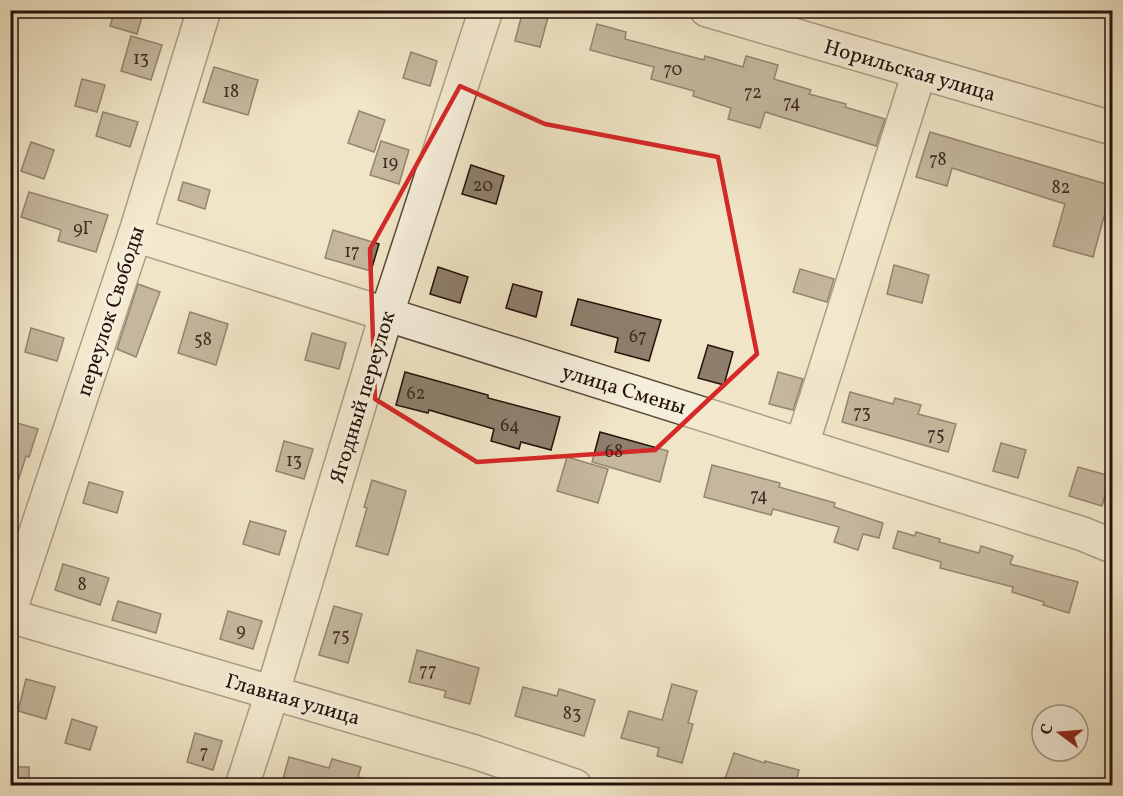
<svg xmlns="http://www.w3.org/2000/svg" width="1123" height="796" viewBox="0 0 1123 796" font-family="Vollkorn,serif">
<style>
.building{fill:#8e7f6c;stroke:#23110a;stroke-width:1.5}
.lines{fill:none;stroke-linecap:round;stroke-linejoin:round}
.minor-casing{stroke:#564639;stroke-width:36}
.minor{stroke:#f5eeda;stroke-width:33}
.marked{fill:none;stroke:#d62828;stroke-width:4.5;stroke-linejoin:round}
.labels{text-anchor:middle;stroke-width:6;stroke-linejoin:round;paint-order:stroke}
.number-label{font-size:18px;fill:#3e2c22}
.street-label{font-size:21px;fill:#23110a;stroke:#f5eeda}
</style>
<rect width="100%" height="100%" fill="#f0e5c6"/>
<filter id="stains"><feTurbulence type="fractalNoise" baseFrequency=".00333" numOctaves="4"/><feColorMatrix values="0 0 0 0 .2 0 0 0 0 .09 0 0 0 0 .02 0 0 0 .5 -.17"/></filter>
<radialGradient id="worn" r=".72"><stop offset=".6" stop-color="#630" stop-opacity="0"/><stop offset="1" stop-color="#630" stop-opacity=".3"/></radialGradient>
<g class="building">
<path d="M 115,10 L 144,10 L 137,34 L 110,26 Z"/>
<path d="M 523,10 L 550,10 L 540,47 L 515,41 Z"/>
<path d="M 597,24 L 626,32 L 625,39 L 704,60 L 705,56 L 743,67 L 746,56 L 778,65 L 774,79 L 811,90 L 809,94 L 846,104 L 845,107 L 885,119 L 876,146 L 765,112 L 760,128 L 728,119 L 731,108 L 693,96 L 694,91 L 651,79 L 654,67 L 590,50 Z"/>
<path d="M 131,36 L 162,45 L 151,80 L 121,71 Z"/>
<path d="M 411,52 L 437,61 L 430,86 L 403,78 Z"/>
<path d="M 214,67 L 258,80 L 248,115 L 203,102 Z"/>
<path d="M 82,79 L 105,85 L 97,112 L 75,106 Z"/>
<path d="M 359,111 L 385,120 L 374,152 L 348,143 Z"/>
<path d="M 103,112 L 138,122 L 130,147 L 96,136 Z"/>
<path d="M 930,132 L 1113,186 L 1113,215 L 1105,213 L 1093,257 L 1053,246 L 1065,204 L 952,168 L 947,186 L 916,177 Z"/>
<path d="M 381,141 L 409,150 L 399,184 L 370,175 Z"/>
<path d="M 31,142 L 54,150 L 44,179 L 21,171 Z"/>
<path d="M 471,165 L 504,176 L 496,204 L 462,194 Z"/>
<path d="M 183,182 L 210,190 L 205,209 L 178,200 Z"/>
<path d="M 29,192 L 108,215 L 96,252 L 58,241 L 61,230 L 21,217 Z"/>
<path d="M 333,230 L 379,244 L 371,271 L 325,258 Z"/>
<path d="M 894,265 L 929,275 L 922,303 L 887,294 Z"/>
<path d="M 438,267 L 468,277 L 460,303 L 430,294 Z"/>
<path d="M 800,269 L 834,279 L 827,302 L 793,292 Z"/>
<path d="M 138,284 L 160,292 L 136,357 L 117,349 Z"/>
<path d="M 513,284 L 542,292 L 536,317 L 506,308 Z"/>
<path d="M 578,299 L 661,320 L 649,361 L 615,352 L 618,338 L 571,325 Z"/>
<path d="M 190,312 L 228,324 L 216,365 L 178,353 Z"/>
<path d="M 31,328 L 64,338 L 57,361 L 25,352 Z"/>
<path d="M 312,333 L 346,343 L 339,369 L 305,360 Z"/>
<path d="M 708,345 L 733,352 L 724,385 L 698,378 Z"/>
<path d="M 405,372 L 488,395 L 488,398 L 560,417 L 551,450 L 521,442 L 519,449 L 491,441 L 494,429 L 429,410 L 428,413 L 396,405 Z"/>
<path d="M 778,372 L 803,379 L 793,410 L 769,404 Z"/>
<path d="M 850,392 L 893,404 L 895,398 L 921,405 L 918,414 L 956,424 L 948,452 L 842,422 Z"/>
<path d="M 10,421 L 38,429 L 29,457 L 26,456 L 15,491 L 10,490 Z"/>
<path d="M 600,432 L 668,451 L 660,482 L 592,462 Z"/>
<path d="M 284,441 L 313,449 L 304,479 L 276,471 Z"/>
<path d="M 1001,443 L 1026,450 L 1018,478 L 993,471 Z"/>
<path d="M 567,457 L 608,469 L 598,503 L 557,491 Z"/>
<path d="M 712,465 L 780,483 L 779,487 L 835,503 L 834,507 L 883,523 L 879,538 L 863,534 L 858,550 L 834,542 L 839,527 L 773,509 L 771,515 L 704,497 Z"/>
<path d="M 1078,467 L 1110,476 L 1102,506 L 1069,496 Z"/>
<path d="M 372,480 L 406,491 L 388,555 L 356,546 L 367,508 L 364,507 Z"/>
<path d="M 89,482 L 123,492 L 117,513 L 83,503 Z"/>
<path d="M 250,521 L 286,531 L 279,555 L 243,544 Z"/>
<path d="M 898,531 L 915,536 L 916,532 L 940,539 L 939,542 L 979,553 L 981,546 L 1013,556 L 1010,564 L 1078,582 L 1069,613 L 1043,605 L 1044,602 L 1012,592 L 1013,587 L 940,568 L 941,562 L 893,548 Z"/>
<path d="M 63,564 L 109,578 L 100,605 L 55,590 Z"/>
<path d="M 118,601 L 161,614 L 156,633 L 112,620 Z"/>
<path d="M 334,606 L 362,614 L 348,663 L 319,655 Z"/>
<path d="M 228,611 L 262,621 L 253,649 L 220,639 Z"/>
<path d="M 417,650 L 479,668 L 470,704 L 444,697 L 446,691 L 409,682 Z"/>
<path d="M 26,679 L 55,687 L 46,719 L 18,711 Z"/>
<path d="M 672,684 L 697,691 L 688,723 L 693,724 L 682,763 L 657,756 L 659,748 L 621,738 L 629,711 L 662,720 Z"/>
<path d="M 523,687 L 557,696 L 559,689 L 595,700 L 584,736 L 515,716 Z"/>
<path d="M 72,719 L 97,727 L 90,750 L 65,743 Z"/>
<path d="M 195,733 L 222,741 L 213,770 L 187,762 Z"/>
<path d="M 734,753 L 765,763 L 765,761 L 799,770 L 795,786 L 744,786 L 725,779 Z"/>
<path d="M 289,757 L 329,768 L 332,759 L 361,767 L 358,777 L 370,780 L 369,786 L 281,786 Z"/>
<path d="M 10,767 L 29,767 L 29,786 L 10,783 Z"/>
</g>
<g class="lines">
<g class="minor-casing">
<g id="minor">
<path d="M 707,10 L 1112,128"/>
<path d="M 135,235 C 451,336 768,433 1083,534 L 1112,546"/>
<path d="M 802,444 L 919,73"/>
<path d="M 10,610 L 135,235 L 204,10"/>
<path d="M 10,616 L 475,752 L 575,786"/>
<path d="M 242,786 L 272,694 L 386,316 L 486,10"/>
</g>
</g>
<use href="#minor" class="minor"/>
</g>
<path d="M0 0H1123V796H0ZM 460,86 L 545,124 L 718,157 L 757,354 L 655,450 L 477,462 L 375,399 L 370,249 Z" fill="#f0e5c6" fill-opacity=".55" fill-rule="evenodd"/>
<path class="marked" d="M 460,86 L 545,124 L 718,157 L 757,354 L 655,450 L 477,462 L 375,399 L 370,249 Z"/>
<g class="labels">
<g class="number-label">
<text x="141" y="64">13</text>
<text x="673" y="75">70</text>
<text x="231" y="97">18</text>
<text x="753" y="98">72</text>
<text x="792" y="108">74</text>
<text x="938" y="165">78</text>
<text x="390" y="168">19</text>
<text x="483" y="191">20</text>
<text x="1061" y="193">82</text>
<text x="83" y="234">9Г</text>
<text x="352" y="257">17</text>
<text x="638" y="342">67</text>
<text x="203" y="345">58</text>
<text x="416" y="399">62</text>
<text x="862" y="418">73</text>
<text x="510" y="431">64</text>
<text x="936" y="440">75</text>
<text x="614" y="457">68</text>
<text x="294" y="466">13</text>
<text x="759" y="501">74</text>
<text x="82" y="590">8</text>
<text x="241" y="636">9</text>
<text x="341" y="641">75</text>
<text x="428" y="676">77</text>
<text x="572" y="719">83</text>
<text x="204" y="758">7</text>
</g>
<g class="street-label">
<text transform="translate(910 70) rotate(16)" y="7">Норильская улица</text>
<text transform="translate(110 311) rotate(-72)" y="7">переулок Свободы</text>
<text transform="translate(624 389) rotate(17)" y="7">улица Смены</text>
<text transform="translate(362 397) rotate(-73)" y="7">Ягодный переулок</text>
<text transform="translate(293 699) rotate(16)" y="7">Главная улица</text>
</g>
</g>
<rect width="1123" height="796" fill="none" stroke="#f0e5c6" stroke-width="36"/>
<rect x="12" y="12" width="1099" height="772" fill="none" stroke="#23110a" stroke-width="3"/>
<rect x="18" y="18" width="1087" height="760" fill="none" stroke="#23110a" stroke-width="1.5"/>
<g transform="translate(1060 733) rotate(286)"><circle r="28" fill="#f5eeda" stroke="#a19687" stroke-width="1.5"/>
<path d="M0-4.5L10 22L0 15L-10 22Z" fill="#8f2418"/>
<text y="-9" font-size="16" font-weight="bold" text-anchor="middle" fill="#23110a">С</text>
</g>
<rect width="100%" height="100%" filter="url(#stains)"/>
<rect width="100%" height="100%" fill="url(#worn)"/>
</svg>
